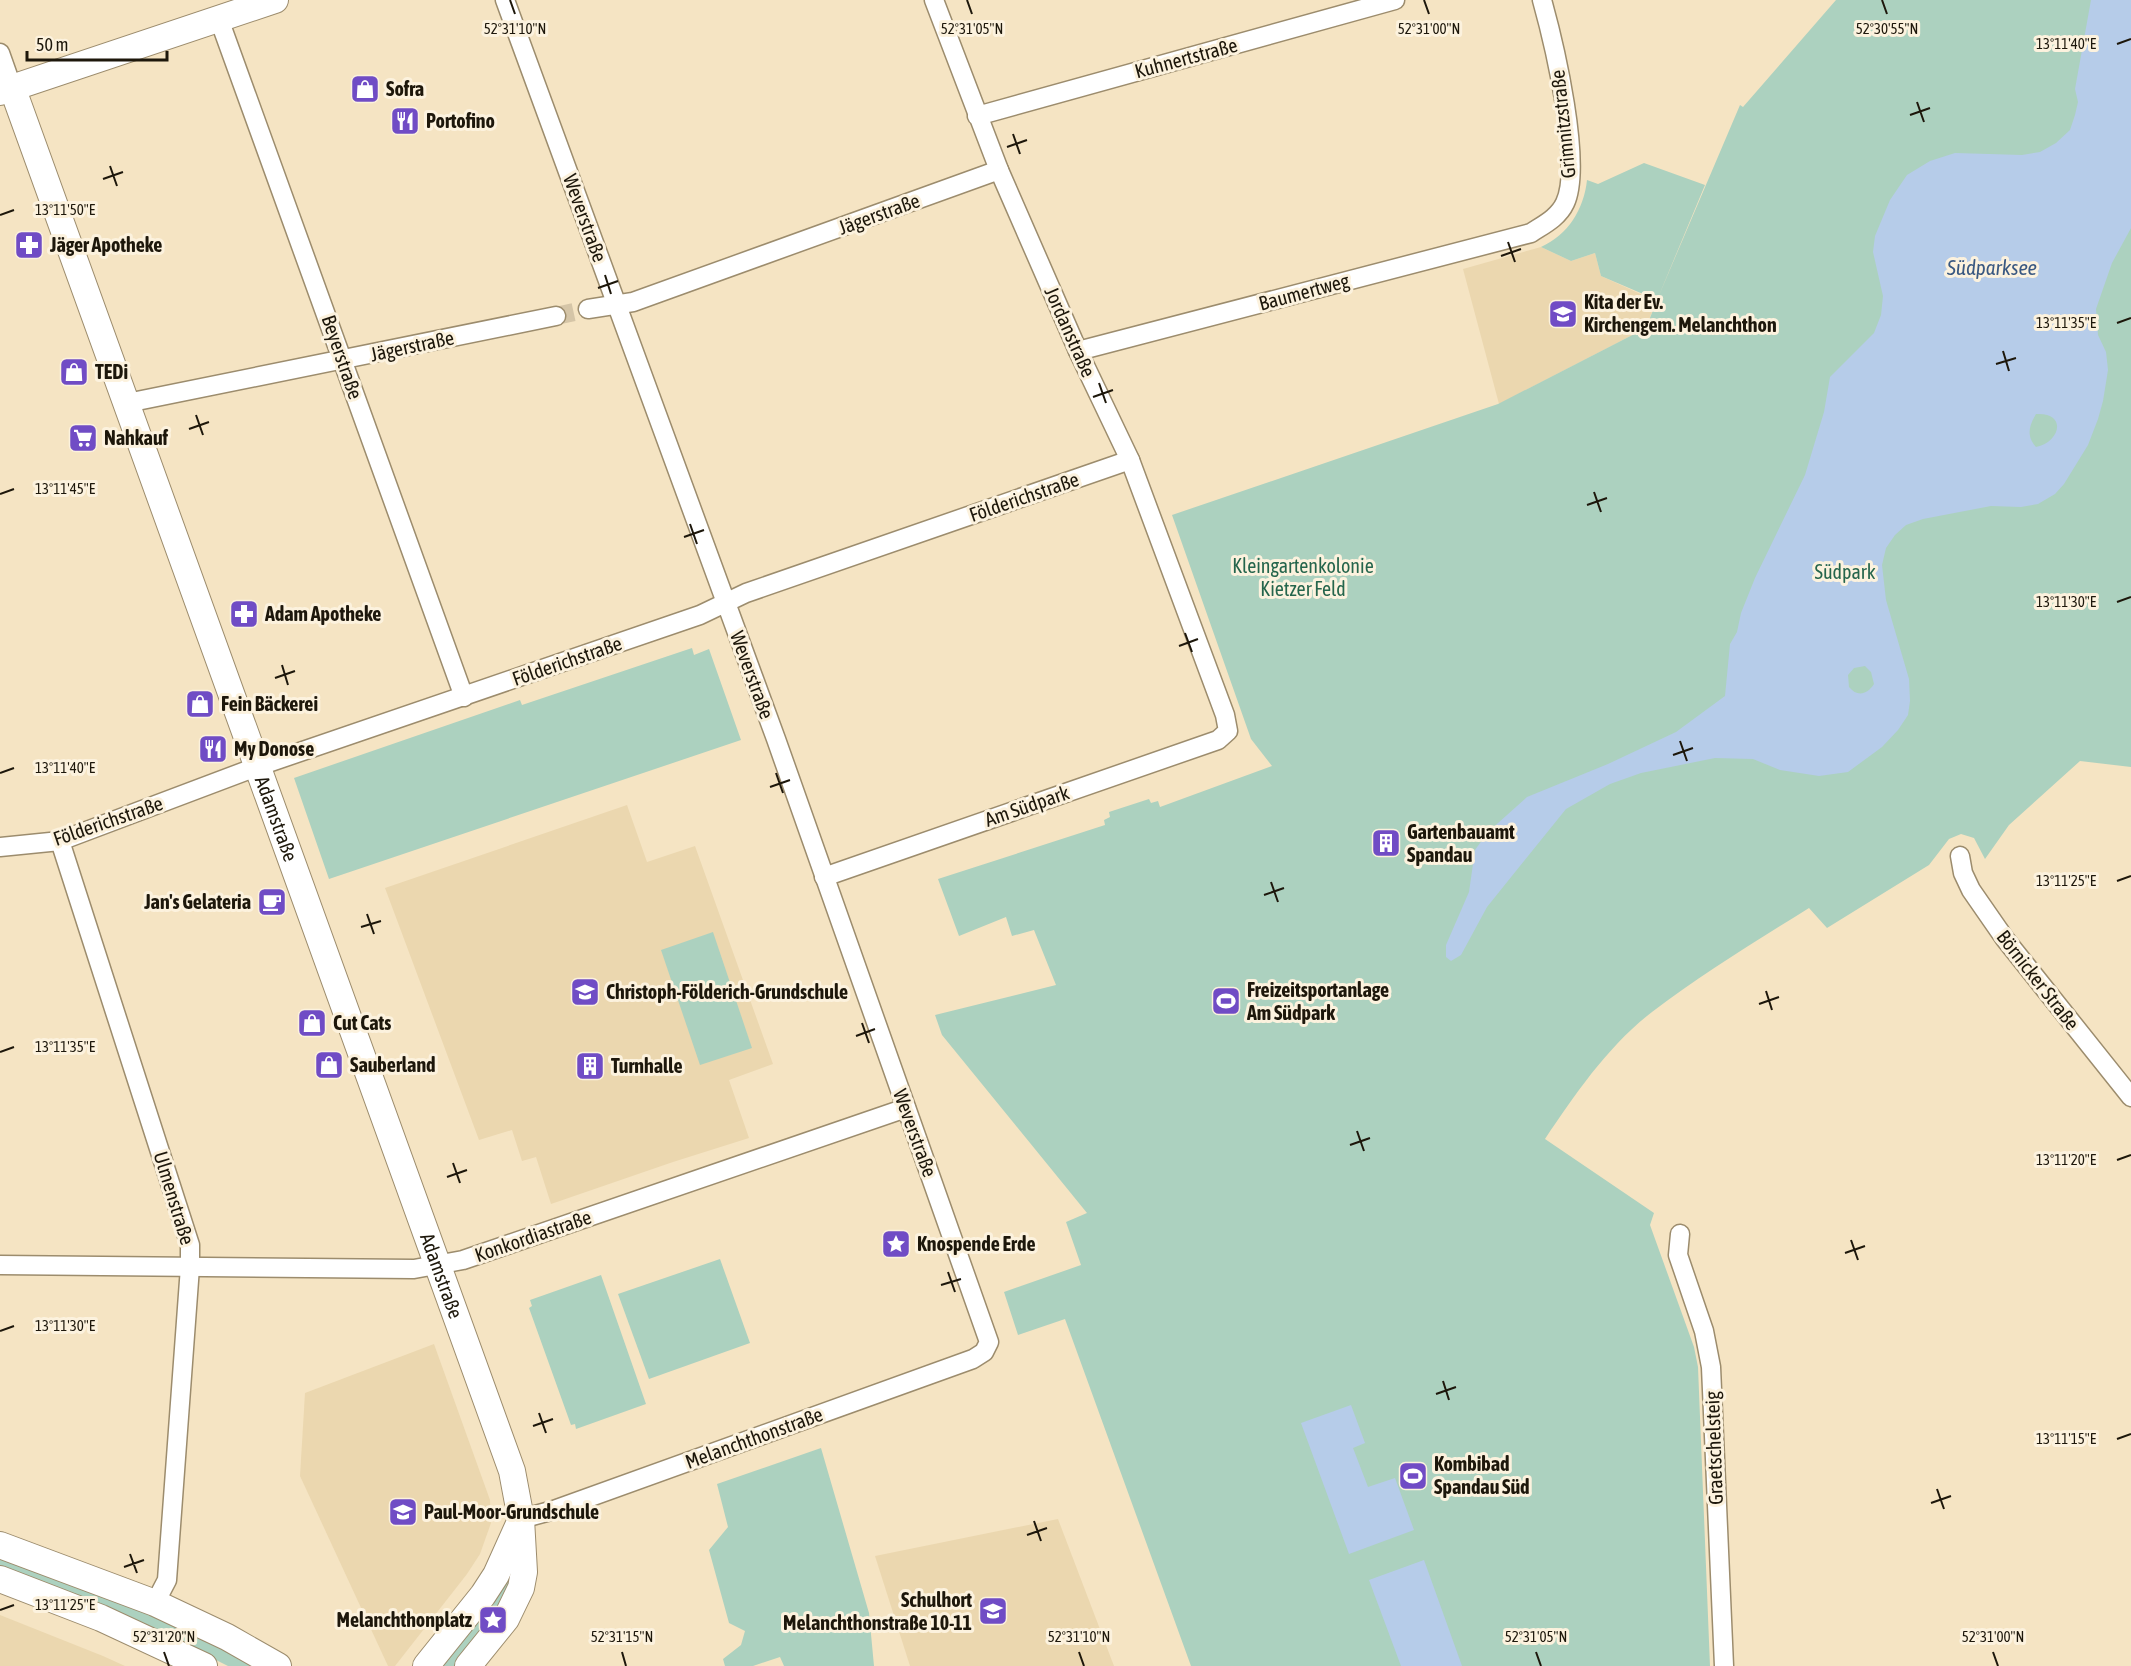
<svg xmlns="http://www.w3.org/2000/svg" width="2131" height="1666" viewBox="0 0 2131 1666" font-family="'Asap Condensed',sans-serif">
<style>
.built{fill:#ebd7af}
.green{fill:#acd1bf}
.water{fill:#b6cce9;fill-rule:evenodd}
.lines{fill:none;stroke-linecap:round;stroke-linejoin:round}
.street-tunnel{stroke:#d5c5a7;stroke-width:18;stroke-dasharray:18 9;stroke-linecap:butt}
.street-casing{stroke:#9c8c6d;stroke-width:21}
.secondary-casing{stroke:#9c8c6d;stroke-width:28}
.street{stroke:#fff;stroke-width:18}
.secondary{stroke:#fff;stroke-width:26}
.ticks{fill:none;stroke:#1d170b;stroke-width:2}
.labels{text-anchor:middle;stroke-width:6;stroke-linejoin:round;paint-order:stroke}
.street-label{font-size:20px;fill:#1d170b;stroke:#fcf2de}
.poi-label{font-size:20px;font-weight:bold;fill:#1d170b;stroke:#fcf2de;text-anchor:start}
.park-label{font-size:20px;fill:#25654c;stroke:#fcf2de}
.water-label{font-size:21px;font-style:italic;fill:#395881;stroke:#fcf2de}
.ticks-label{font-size:15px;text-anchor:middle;fill:#1d170b;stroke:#fcf2de;stroke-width:6;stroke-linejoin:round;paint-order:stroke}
</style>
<rect width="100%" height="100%" fill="#f5e4c3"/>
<g class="built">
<path d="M 1541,247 L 1571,261 L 1595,253 L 1601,276 L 1656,301 L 1646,328 L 1499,404 L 1463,269 Z"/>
<path d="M 627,805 L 647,862 L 695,846 L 773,1064 L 729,1080 L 749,1138 L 673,1162 L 551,1204 L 536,1157 L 522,1161 L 512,1130 L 479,1140 L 385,888 Z"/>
<path d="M 434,1344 L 490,1500 L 491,1523 L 480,1554 L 467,1574 L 395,1666 L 388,1666 L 300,1476 L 305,1393 Z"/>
<path d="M 1058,1519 L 1114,1666 L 910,1666 L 875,1556 Z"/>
<path d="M 0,1615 L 103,1656 L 125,1666 L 0,1666 Z"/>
</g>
<g class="green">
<path d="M 1836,0 L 2131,0 L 2131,767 L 2080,761 L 2009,825 L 1985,859 L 1974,838 L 1961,834 L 1949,839 L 1929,865 L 1827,928 L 1809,908 C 1756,941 1702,974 1652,1012 C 1609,1045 1575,1094 1545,1139 L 1654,1213 L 1650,1225 L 1694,1347 L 1698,1367 L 1710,1666 L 1191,1666 L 1065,1319 L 1018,1335 L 1004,1292 L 1081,1265 L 1066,1222 L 1087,1213 L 942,1035 L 935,1015 L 1056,985 L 1034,930 L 1012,936 L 1006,917 L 959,936 L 938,879 L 1105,825 L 1104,820 L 1110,817 L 1109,812 L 1149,799 L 1151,803 L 1158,801 L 1160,807 L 1272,766 L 1251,739 L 1172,515 L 1498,404 L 1646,328 L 1657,300 L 1601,276 L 1595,253 L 1571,261 L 1541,247 C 1568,235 1584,209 1587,180 L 1598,184 L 1644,163 L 1705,185 L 1657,300 L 1740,105 L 1743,107 Z"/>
<path d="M 692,648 L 694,655 L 709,649 L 741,740 L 329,879 L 294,778 L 520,700 L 522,705 Z"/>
<path d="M 713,932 L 752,1048 L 700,1065 L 661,950 Z"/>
<path d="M 720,1259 L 750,1343 L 649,1379 L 618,1294 Z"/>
<path d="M 601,1275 L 646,1404 L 576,1429 L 575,1424 L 571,1425 L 529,1308 L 532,1306 L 530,1300 Z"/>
<path d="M 821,1448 L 869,1613 L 874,1666 L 784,1666 L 780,1657 L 753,1666 L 725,1666 L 723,1659 L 741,1645 L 745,1631 L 729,1623 L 709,1550 L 728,1527 L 717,1484 Z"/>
<path d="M 0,1552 C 87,1585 172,1623 255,1666 L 228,1666 L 180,1642 L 0,1569 Z"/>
<path d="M 511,1578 L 510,1595 L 460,1666 L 443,1666 Z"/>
</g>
<g class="water">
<path d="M 2091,0 L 2131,0 L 2131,228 L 2112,263 L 2096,309 L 2098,335 L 2106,352 L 2108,370 L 2103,401 L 2098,419 L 2088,445 L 2064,484 L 2055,494 L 2038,504 L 2021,507 L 1991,506 L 1923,519 L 1906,525 L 1895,535 L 1886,548 L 1882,565 L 1886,600 L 1909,679 L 1910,701 L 1908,715 L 1898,730 L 1882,747 L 1848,772 L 1819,776 L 1780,770 L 1753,759 L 1715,758 L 1641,773 L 1610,784 L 1566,809 L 1487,907 L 1461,955 L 1451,961 L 1446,957 L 1446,945 L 1469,892 L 1475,850 L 1488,832 L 1527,797 L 1608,764 L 1676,732 L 1725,696 L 1730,644 L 1737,632 L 1741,613 L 1755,578 L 1805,475 L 1824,412 L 1830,377 L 1874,333 L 1881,315 L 1883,296 L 1873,252 L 1875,236 L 1890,200 L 1907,175 L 1930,161 L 1955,153 L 2022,155 L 2040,152 L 2056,143 L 2070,130 L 2075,115 L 2078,102 L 2075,89 ZM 2036,414 C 2068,412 2060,443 2036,447 C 2026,436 2029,426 2036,414 ZM 1865,666 L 1871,672 L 1874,684 C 1867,695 1857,697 1849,687 L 1848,675 L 1854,668 Z"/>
<path d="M 1351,1405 L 1365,1443 L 1353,1448 L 1368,1487 L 1395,1478 L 1414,1530 L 1349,1554 L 1301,1423 Z"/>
<path d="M 1424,1560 L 1462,1666 L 1401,1666 L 1369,1580 Z"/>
</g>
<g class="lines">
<path class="street-tunnel" d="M 556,316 L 588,309"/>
<g class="street-casing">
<g id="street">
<path d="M 505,0 L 776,739 L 989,1342 L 984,1352 L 973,1359 L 554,1510 L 521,1519"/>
<path d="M 219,19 L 464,697"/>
<path d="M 0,53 L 12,87"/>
<path d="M 977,116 L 1395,0"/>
<path d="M 588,309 L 633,302 L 999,170"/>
<path d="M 1078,351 L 1531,233 C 1543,225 1558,218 1565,203 C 1583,165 1554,43 1542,0"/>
<path d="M 127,403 L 556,316"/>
<path d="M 60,841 L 190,1245 L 190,1267 L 167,1580 L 155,1603"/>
<path d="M 0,847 L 60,841 L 259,766 L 700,615 L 746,593 L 1130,460"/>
<path d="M 1960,856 L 1963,873 L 1971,890 L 2005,939 L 2131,1097"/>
<path d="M 824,877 L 1218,740 L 1228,731 L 1225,715 L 1130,460 L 1078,351 L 999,170 L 934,0"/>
<path d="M 1680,1234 L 1678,1255 L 1704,1331 L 1711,1367 L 1724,1666"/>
<path d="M 0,1265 L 414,1269 L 463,1260 L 906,1108"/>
</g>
</g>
<g class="secondary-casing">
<g id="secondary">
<path id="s1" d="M 12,87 L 512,1471 L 521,1519 L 524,1572 L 521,1588 L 506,1619 L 468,1666"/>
<path d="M 0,92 L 275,0"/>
<path d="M 0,1545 L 155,1603 L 227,1637 L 278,1666"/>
<path d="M 0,1579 L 101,1618 L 204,1666"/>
<path d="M 426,1666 L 483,1595 L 496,1575 L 519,1524"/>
</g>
</g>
<use href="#street" class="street"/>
<use href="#secondary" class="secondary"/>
</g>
<path class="ticks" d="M 510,0 L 515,14M 967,0 L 972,14M 1424,0 L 1429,14M 1882,0 L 1887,14M 2117,44 L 2131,39M 1917,102 L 1924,122M 1910,115 L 1930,108M 1013,134 L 1020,154M 1007,147 L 1027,140M 110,166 L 117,186M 103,179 L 123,172M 0,215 L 14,210M 1508,242 L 1515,262M 1501,256 L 1521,249M 605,275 L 611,294M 598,288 L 618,281M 2117,323 L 2131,318M 2003,351 L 2009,371M 1996,364 L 2016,358M 1099,383 L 1106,403M 1093,397 L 1113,390M 196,415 L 203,435M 189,429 L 209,422M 1594,492 L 1601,512M 0,494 L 14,489M 1587,505 L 1607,498M 690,524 L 697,544M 684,537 L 704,530M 2117,602 L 2131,597M 1185,633 L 1192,652M 1179,646 L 1198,639M 282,665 L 288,685M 275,678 L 295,671M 1680,741 L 1687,761M 1673,755 L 1693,748M 0,773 L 14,768M 776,773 L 783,793M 770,787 L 790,780M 2117,881 L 2131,876M 1271,882 L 1278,902M 1264,895 L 1284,888M 367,914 L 374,934M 361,927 L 381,921M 1766,991 L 1772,1010M 1759,1004 L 1779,997M 862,1023 L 869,1043M 856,1036 L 875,1029M 0,1052 L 14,1047M 1357,1131 L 1364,1151M 1350,1145 L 1370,1138M 2117,1160 L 2131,1155M 453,1163 L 460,1183M 447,1177 L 467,1170M 1851,1240 L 1858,1260M 1845,1253 L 1865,1246M 948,1272 L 955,1292M 941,1285 L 961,1279M 0,1331 L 14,1326M 1443,1381 L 1449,1400M 1436,1394 L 1456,1387M 539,1413 L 546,1433M 533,1426 L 553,1419M 2117,1439 L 2131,1434M 1937,1489 L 1944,1509M 1931,1503 L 1951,1496M 1034,1521 L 1041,1541M 1027,1535 L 1047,1528M 130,1554 L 137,1573M 124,1567 L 144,1560M 0,1610 L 14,1605M 164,1652 L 169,1666M 622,1652 L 626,1666M 1079,1652 L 1084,1666M 1536,1652 L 1541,1666M 1993,1652 L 1998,1666"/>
<defs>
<g id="shop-square" transform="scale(1.5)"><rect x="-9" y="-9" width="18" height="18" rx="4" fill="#704cc5" stroke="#fcf2de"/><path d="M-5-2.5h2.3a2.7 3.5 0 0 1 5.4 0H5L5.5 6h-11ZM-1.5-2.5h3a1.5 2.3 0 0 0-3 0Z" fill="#fff"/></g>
<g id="restaurant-square" transform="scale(1.5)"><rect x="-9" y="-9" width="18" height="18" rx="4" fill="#704cc5" stroke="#fcf2de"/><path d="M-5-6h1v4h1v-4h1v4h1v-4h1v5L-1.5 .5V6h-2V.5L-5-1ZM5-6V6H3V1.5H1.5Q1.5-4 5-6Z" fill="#fff"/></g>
<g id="pharmacy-square" transform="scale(1.5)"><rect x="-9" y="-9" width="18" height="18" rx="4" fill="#704cc5" stroke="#fcf2de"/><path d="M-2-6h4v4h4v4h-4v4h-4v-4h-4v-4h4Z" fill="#fff"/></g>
<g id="school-square" transform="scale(1.5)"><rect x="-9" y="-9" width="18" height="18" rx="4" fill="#704cc5" stroke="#fcf2de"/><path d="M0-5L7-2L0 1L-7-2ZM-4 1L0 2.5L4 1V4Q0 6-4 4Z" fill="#fff"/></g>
<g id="supermarket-square" transform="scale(1.5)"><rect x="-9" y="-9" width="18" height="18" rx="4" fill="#704cc5" stroke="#fcf2de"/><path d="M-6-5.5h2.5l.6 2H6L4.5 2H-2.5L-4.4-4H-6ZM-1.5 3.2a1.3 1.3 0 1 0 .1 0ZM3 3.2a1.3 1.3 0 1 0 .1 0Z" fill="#fff"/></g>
<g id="building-square" transform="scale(1.5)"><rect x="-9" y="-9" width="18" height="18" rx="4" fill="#704cc5" stroke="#fcf2de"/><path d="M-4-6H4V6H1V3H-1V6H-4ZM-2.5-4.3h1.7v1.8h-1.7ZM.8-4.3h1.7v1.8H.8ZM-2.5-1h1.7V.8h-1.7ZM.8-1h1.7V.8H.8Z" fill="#fff"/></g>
<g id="cafe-square" transform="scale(1.5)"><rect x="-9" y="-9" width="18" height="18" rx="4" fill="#704cc5" stroke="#fcf2de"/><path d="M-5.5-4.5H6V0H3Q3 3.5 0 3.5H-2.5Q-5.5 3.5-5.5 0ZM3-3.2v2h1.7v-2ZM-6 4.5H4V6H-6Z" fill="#fff"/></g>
<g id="stadium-square" transform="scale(1.5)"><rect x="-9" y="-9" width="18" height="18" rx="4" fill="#704cc5" stroke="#fcf2de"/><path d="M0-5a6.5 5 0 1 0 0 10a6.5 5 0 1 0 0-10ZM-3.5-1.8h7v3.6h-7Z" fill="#fff"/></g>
<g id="sight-square" transform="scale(1.5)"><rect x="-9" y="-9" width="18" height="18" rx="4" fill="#704cc5" stroke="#fcf2de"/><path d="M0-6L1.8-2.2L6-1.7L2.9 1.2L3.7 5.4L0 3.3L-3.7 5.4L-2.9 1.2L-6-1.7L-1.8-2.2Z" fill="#fff"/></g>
</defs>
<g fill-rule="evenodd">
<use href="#shop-square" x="365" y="89"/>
<use href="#restaurant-square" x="405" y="121"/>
<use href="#pharmacy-square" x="29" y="245"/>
<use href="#school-square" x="1563" y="314"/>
<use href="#shop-square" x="74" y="372"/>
<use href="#supermarket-square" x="83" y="438"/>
<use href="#pharmacy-square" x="244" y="614"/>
<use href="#shop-square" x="200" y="704"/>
<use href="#restaurant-square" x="213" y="749"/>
<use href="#building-square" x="1386" y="843"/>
<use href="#cafe-square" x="272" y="902"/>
<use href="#school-square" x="585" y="992"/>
<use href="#stadium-square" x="1226" y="1001"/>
<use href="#shop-square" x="312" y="1023"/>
<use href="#shop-square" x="329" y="1065"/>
<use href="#building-square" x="590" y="1066"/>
<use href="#sight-square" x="896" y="1244"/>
<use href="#stadium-square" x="1413" y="1476"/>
<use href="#school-square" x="403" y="1512"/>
<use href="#school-square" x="993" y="1611"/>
<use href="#sight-square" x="493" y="1620"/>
</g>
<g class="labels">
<g class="street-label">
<text transform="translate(1186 58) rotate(-15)" y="7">Kuhnertstraße</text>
<text transform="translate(1563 124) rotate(-96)" y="7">Grimnitzstraße</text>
<text transform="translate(879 214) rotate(-20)" y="7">Jägerstraße</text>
<text transform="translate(585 218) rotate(70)" y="7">Weverstraße</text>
<text transform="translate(1304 292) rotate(-15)" y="7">Baumertweg</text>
<text transform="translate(1070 332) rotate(66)" y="7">Jordanstraße</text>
<text transform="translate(412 346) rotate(-12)" y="7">Jägerstraße</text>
<text transform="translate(342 357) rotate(71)" y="7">Beyerstraße</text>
<text transform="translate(1024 497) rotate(-19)" y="7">Földerichstraße</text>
<text transform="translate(567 661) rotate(-19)" y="7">Földerichstraße</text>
<text transform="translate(752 675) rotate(70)" y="7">Weverstraße</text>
<text transform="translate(1027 806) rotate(-19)" y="7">Am Südpark</text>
<text dy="7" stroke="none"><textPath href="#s1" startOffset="778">Adamstraße</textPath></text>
<text transform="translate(108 821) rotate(-19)" y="7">Földerichstraße</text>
<text transform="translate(2038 980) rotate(52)" y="7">Börnicker Straße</text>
<text transform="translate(915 1133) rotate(70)" y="7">Weverstraße</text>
<text transform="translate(174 1198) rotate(73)" y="7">Ulmenstraße</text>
<text transform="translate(533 1236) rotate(-19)" y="7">Konkordiastraße</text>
<text dy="7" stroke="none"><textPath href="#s1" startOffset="1264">Adamstraße</textPath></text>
<text transform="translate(754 1438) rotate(-20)" y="7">Melanchthonstraße</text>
<text transform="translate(1714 1448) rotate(-92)" y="7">Graetschelsteig</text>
</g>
<g class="poi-label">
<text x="386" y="96">Sofra</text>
<text x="426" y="128">Portofino</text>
<text x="50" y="252">Jäger Apotheke</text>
<text x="1584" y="309">Kita der Ev.<tspan x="1584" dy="23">Kirchengem. Melanchthon</tspan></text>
<text x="95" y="379">TEDi</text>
<text x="104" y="445">Nahkauf</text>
<text x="265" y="621">Adam Apotheke</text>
<text x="221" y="711">Fein Bäckerei</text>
<text x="234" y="756">My Donose</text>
<text x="1407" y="839">Gartenbauamt<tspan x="1407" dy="23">Spandau</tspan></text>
<text x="251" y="909" text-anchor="end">Jan's Gelateria</text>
<text x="1247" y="997">Freizeitsportanlage<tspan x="1247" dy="23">Am Südpark</tspan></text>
<text x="606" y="999">Christoph-Földerich-Grundschule</text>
<text x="333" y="1030">Cut Cats</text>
<text x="350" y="1072">Sauberland</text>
<text x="611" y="1073">Turnhalle</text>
<text x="917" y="1251">Knospende Erde</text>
<text x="1434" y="1471">Kombibad<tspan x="1434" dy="23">Spandau Süd</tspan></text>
<text x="424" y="1519">Paul-Moor-Grundschule</text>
<text x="972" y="1607" text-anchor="end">Schulhort<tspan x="972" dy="23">Melanchthonstraße 10-11</tspan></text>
<text x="472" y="1627" text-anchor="end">Melanchthonplatz</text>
</g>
<g class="park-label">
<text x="1303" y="573">Kleingartenkolonie<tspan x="1303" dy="23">Kietzer Feld</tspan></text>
<text x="1845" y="579">Südpark</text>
</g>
<g class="water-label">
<text x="1992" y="275">Südparksee</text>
</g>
</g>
<g class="ticks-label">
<text x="515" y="34">52°31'10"N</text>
<text x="972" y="34">52°31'05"N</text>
<text x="1429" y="34">52°31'00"N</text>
<text x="1887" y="34">52°30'55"N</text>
<text x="2066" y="49">13°11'40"E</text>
<text x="65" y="215">13°11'50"E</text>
<text x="2066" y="328">13°11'35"E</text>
<text x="65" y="494">13°11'45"E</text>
<text x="2066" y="607">13°11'30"E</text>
<text x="65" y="773">13°11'40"E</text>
<text x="2066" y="886">13°11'25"E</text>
<text x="65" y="1052">13°11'35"E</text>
<text x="2066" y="1165">13°11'20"E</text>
<text x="65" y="1331">13°11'30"E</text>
<text x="2066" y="1444">13°11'15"E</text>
<text x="65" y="1610">13°11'25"E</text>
<text x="164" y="1642">52°31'20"N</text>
<text x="622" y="1642">52°31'15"N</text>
<text x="1079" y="1642">52°31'10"N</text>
<text x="1536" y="1642">52°31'05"N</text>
<text x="1993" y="1642">52°31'00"N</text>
</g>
<path d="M27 51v9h140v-9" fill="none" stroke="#1d170b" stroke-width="3"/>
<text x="36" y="51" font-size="18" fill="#1d170b" stroke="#fcf2de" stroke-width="4.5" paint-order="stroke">50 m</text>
</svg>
